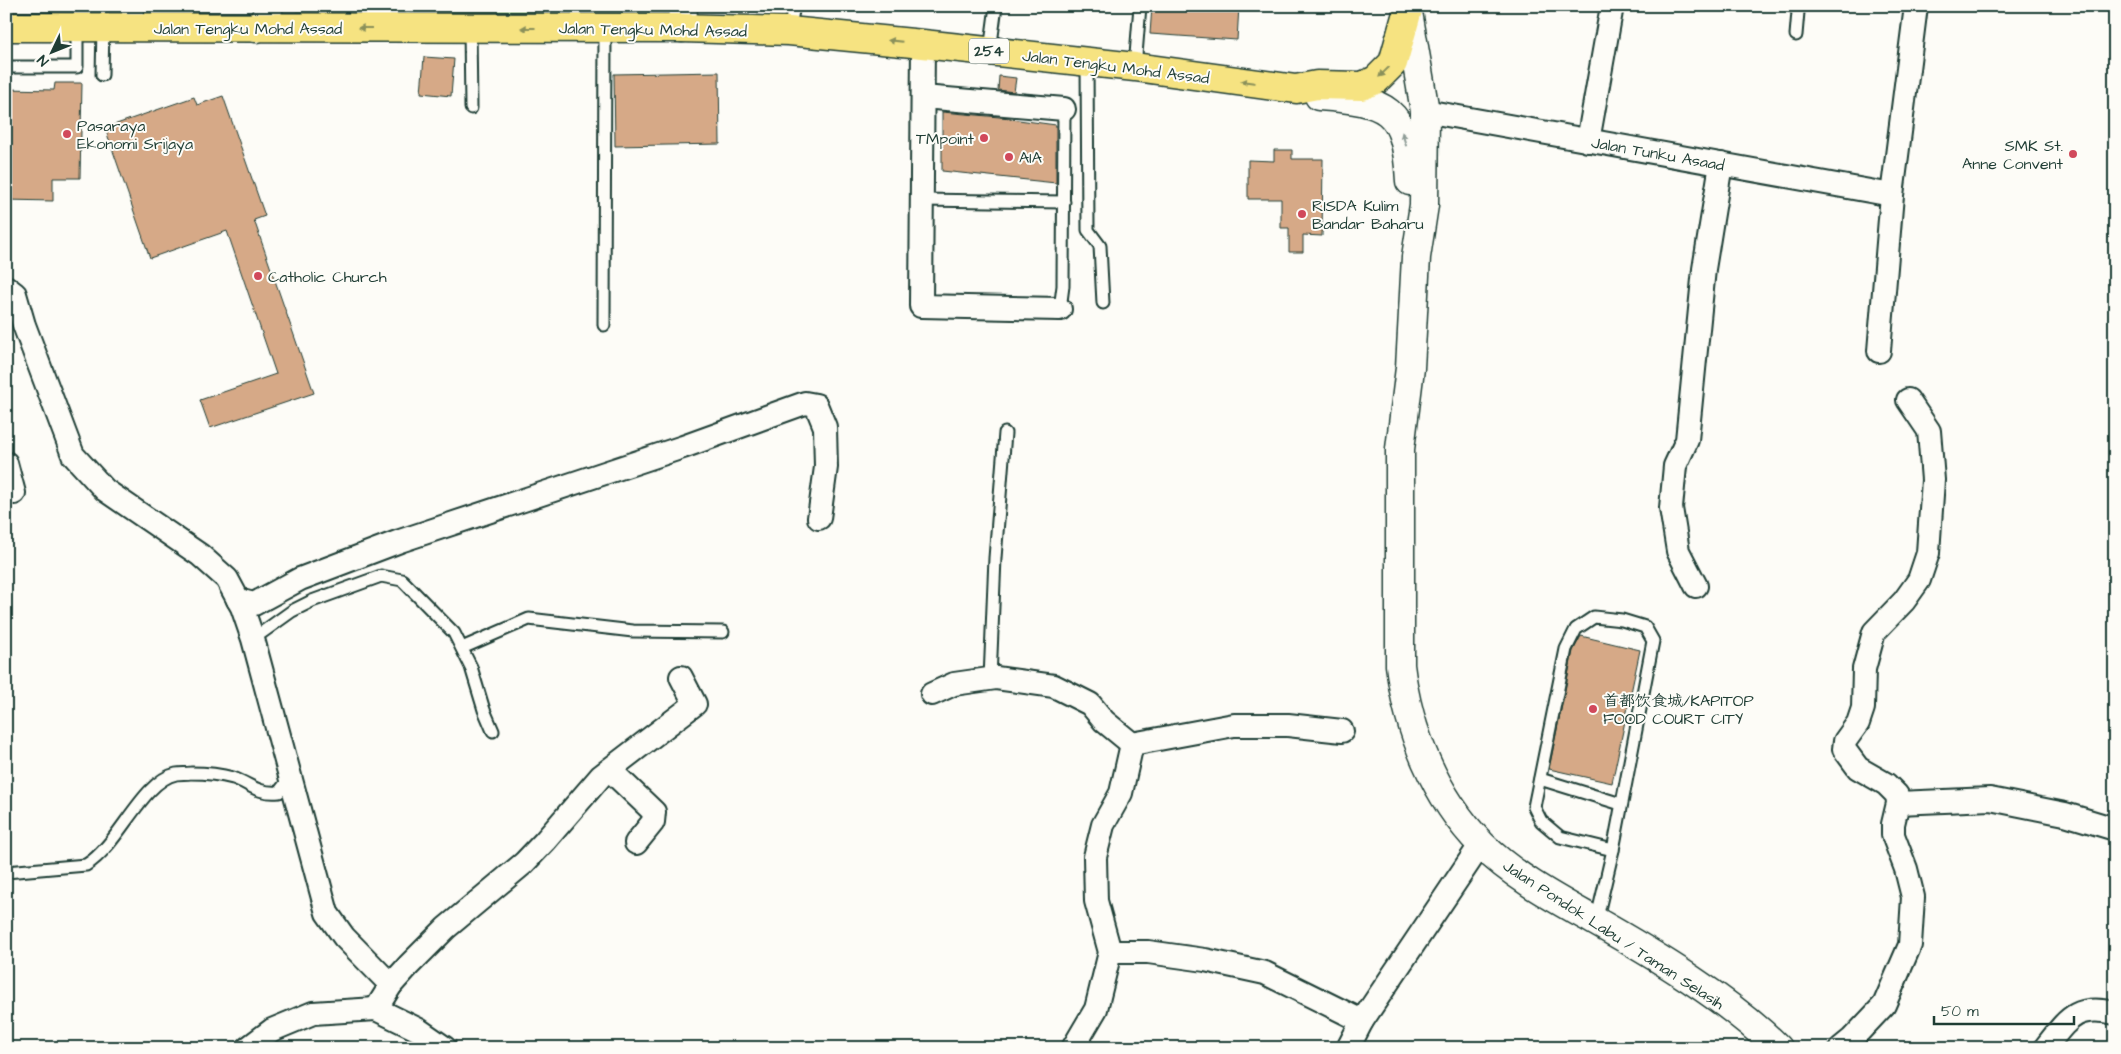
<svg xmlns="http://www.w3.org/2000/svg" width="2121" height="1054" viewBox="0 0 2121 1054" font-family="'Architects Daughter','LXGW WenKai TC',sans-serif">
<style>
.grass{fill:url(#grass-tufts);stroke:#6a8e68}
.building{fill:#d6a987;stroke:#1f3d34}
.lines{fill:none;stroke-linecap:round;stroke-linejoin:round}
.lane-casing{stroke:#1f3d34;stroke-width:15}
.street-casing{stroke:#1f3d34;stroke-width:26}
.secondary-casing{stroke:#1f3d34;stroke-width:31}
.primary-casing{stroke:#1f3d34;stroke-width:31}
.lane{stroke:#fdfcf7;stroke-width:11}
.street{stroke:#fdfcf7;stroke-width:22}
.secondary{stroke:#fdfcf7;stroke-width:28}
.primary{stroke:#f6e381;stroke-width:28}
.oneway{fill:#8a905a}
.oneway2{fill:#8e9c96}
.poi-dot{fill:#d1495b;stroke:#fdfcf7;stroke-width:2}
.labels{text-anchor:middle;stroke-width:4;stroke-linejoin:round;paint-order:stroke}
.shield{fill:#fdfcf7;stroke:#62766e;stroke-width:1}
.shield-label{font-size:15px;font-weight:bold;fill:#1f3d34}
.street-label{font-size:16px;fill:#1f3d34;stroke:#fdfcf7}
.poi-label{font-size:16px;fill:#1f3d34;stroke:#fdfcf7;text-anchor:start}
</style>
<defs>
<pattern id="grass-tufts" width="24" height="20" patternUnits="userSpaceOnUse" patternTransform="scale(1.25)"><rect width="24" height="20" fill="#b4df9d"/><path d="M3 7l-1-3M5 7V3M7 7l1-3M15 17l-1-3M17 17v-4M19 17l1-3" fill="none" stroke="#9ac088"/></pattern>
</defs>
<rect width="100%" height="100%" fill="#fdfcf7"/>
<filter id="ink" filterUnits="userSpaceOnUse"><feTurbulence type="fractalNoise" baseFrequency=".02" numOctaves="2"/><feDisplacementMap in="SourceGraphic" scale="10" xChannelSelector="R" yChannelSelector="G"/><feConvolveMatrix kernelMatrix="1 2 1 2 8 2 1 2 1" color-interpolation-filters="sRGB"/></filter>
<g filter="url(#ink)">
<path class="grass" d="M 295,6 L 670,6 L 666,12 L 653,19 L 304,20 L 298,14 Z"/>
<g class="building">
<path d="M 1152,6 L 1239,6 L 1237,40 L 1150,34 Z"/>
<path d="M 424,57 L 454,59 L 451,96 L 421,93 Z"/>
<path d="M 719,72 L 720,144 L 615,146 L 614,74 Z"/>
<path d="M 999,76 L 1016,78 L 1014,92 L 998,90 Z"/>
<path d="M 55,83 L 82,83 L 80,178 L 53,178 L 53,201 L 6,200 L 6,89 L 54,90 Z"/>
<path d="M 223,96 L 265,216 L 254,220 L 314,393 L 210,428 L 200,400 L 276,374 L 227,231 L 150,258 L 105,128 L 194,97 L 197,105 Z"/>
<path d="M 942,112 L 1011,118 L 1011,119 L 1056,125 L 1056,183 L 942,171 Z"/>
<path d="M 1274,150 L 1292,150 L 1292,159 L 1323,159 L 1322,236 L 1303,235 L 1303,252 L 1289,252 L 1289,228 L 1281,228 L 1281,199 L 1248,199 L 1248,160 L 1274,161 Z"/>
<path d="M 1581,636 L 1640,650 L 1612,783 L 1549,769 L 1573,651 Z"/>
</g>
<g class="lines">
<g class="lane-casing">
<g id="lane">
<path d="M 1794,6 L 1798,12 L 1796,35"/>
<path d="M 470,28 L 471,108"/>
<path d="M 789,31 L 794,6"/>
<path d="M 990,51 L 996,6"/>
<path d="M 1087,62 L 1088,230 L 1100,246 L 1103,303"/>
<path d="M 6,67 L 77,67 L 77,27"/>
<path d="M 1135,67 L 1140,6"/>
<path d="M 102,75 L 103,27"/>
<path d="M 922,200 L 1064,202"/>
<path d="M 1060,309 L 1063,286 L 1064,109"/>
<path d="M 604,325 L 605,28"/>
<path d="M 1594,617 L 1622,620 L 1645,627 L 1653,641 L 1613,850 L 1560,837 L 1541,821 L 1534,807 L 1566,649 L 1576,629 Z"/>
<path d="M 253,639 L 292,611 L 312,601 L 381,576 L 402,580 L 454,633 L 471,667 L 484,710 L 493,731"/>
<path d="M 462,648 L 529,619 L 633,631 L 723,632"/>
<path d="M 990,679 L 995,558 L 1005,433"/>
<path d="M 1540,779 L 1621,804"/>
<path d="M 6,872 L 86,865 C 119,845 142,781 176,774 C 181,773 186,774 191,773 C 205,773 219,774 233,778 C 251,784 257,794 279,792 L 290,778"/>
<path d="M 1596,922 L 1613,850"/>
</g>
</g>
<g class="street-casing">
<g id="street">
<path d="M 133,6 L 133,27"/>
<path d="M 923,44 L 921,306 L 1060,309"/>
<path d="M 923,97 L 1064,109"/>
<path d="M 1425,111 L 1892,195"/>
<path d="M 1588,141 L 1612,6"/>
<path d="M 6,287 L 15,294 L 24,325 L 73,455 L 105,490 L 200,555 L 227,579 L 242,607 L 253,639 L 327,913 L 344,937 L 391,985"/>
<path d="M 1879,351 L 1892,195 L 1916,6"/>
<path d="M 6,463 L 14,493"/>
<path d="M 1696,586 L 1678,551 L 1671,508 L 1675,466 L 1687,440 L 1704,269 L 1721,164"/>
<path d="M 238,600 L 254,604 L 300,579 L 400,541 L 683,447 L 805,403 L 816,405 L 825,427 L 826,467 L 819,518"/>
<path d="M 932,694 L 954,684 L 996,678 L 1054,686 L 1090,704 L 1104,721 L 1132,744"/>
<path d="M 610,770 L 654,812 L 653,822 L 636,843"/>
<path d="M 1898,803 L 1990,799 L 2065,814 L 2115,829"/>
<path d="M 1110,952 L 1148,952 L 1205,960 L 1265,973 L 1362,1021"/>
<path d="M 376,1009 L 391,985 L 409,965 L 446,928 L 524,863 L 545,841 L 601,776 L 695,704 L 681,677"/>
<path d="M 248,1048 L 272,1030 L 313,1013 L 376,1009 L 419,1030 L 445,1048"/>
<path d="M 1073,1048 L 1096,1009 L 1110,952 L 1096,901 L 1095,857 L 1103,825 L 1121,793 L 1132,744 L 1234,725 L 1288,725 L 1342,731"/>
<path d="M 1348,1048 L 1362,1021 L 1481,844"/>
<path d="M 1841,1048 L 1852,1039 L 1884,1005 L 1910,945 L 1913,897 L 1906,869 L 1893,835 L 1893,824 L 1898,803 L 1897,795 L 1886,784 L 1858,768 L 1844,749 L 1845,741 L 1858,723 L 1863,708 L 1864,669 L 1874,632 L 1904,601 L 1919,580 L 1928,553 L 1933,480 L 1929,431 L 1908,400"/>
<path d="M 2045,1048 C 2068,1019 2075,1004 2115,1013"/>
</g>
</g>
<g class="secondary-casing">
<g id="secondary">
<path d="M 1408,12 L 1425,111 L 1424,205 L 1416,257 L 1410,368 L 1400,449 L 1400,665 C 1408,731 1435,797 1482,845 C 1513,876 1556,899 1595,921 C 1655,955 1728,999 1778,1048"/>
<path d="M 256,28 L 265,20 L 269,6"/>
<path d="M 682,28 L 683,6"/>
<path d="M 1319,96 C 1387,101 1406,107 1410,181"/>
</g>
</g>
<g class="primary-casing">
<path id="primary" d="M 6,27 L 682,28 L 789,31 L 923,44 L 1135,67 L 1296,89 L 1317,85 L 1362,86 L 1376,80 L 1393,63 L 1409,6"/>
</g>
<use href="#lane" class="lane"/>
<use href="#street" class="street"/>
<use href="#secondary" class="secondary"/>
<use href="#primary" class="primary"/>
</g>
<defs><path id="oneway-solid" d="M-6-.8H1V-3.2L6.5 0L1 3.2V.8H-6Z" transform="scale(1.25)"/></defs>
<g class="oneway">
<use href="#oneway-solid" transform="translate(365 28) rotate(-180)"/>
<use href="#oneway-solid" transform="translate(528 28) rotate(-180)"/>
<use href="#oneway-solid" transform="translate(895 41) rotate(-174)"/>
<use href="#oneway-solid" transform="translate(1384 72) rotate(136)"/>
<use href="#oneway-solid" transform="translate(1248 82) rotate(-173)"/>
</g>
<use class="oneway2" href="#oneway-solid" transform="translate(1404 139) rotate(-107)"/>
</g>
<g class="poi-dot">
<circle cx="67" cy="134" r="5"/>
<circle cx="984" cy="138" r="5"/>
<circle cx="2073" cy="154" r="5"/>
<circle cx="1009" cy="157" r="5"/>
<circle cx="1302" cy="214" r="5"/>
<circle cx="258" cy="276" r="5"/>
<circle cx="1593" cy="709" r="5"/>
</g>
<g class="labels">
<rect class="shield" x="969" y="38.5" width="40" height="25" rx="4"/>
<g class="shield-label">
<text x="989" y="56">254</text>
</g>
<g class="street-label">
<text x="248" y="34">Jalan Tengku Mohd Assad</text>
<text transform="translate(653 29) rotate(1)" y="6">Jalan Tengku Mohd Assad</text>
<text transform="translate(1116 66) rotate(7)" y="6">Jalan Tengku Mohd Assad</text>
<text transform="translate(1658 153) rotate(10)" y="6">Jalan Tunku Asaad</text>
<text transform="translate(1614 934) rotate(33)" y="6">Jalan Pondok Labu / Taman Selasih</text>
</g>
<g class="poi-label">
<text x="77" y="131">Pasaraya<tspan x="77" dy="18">Ekonomi Srijaya</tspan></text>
<text x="974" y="144" text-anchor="end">TMpoint</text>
<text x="2063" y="151" text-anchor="end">SMK St.<tspan x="2063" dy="18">Anne Convent</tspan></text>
<text x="1019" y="163">AIA</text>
<text x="1312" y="211">RISDA Kulim<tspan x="1312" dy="18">Bandar Baharu</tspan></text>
<text x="268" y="282">Catholic Church</text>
<text x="1603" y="706">首都饮食城/KAPITOP<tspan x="1603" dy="18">FOOD COURT CITY</tspan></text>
</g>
</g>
<rect width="2121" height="1054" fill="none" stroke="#fdfcf7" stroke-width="25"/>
<rect x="12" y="12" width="2096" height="1029" fill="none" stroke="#1f3d34" stroke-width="2" filter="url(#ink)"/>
<g transform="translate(52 52) rotate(227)" stroke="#fdfcf7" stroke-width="4" paint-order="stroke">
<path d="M0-4L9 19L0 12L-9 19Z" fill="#1f3d34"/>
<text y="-8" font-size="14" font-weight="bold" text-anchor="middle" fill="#1f3d34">N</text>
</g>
<path d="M1934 1016v8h140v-8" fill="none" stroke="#1f3d34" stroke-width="2.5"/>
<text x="1941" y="1016" font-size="15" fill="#1f3d34" stroke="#fdfcf7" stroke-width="4" paint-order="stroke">50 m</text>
</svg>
